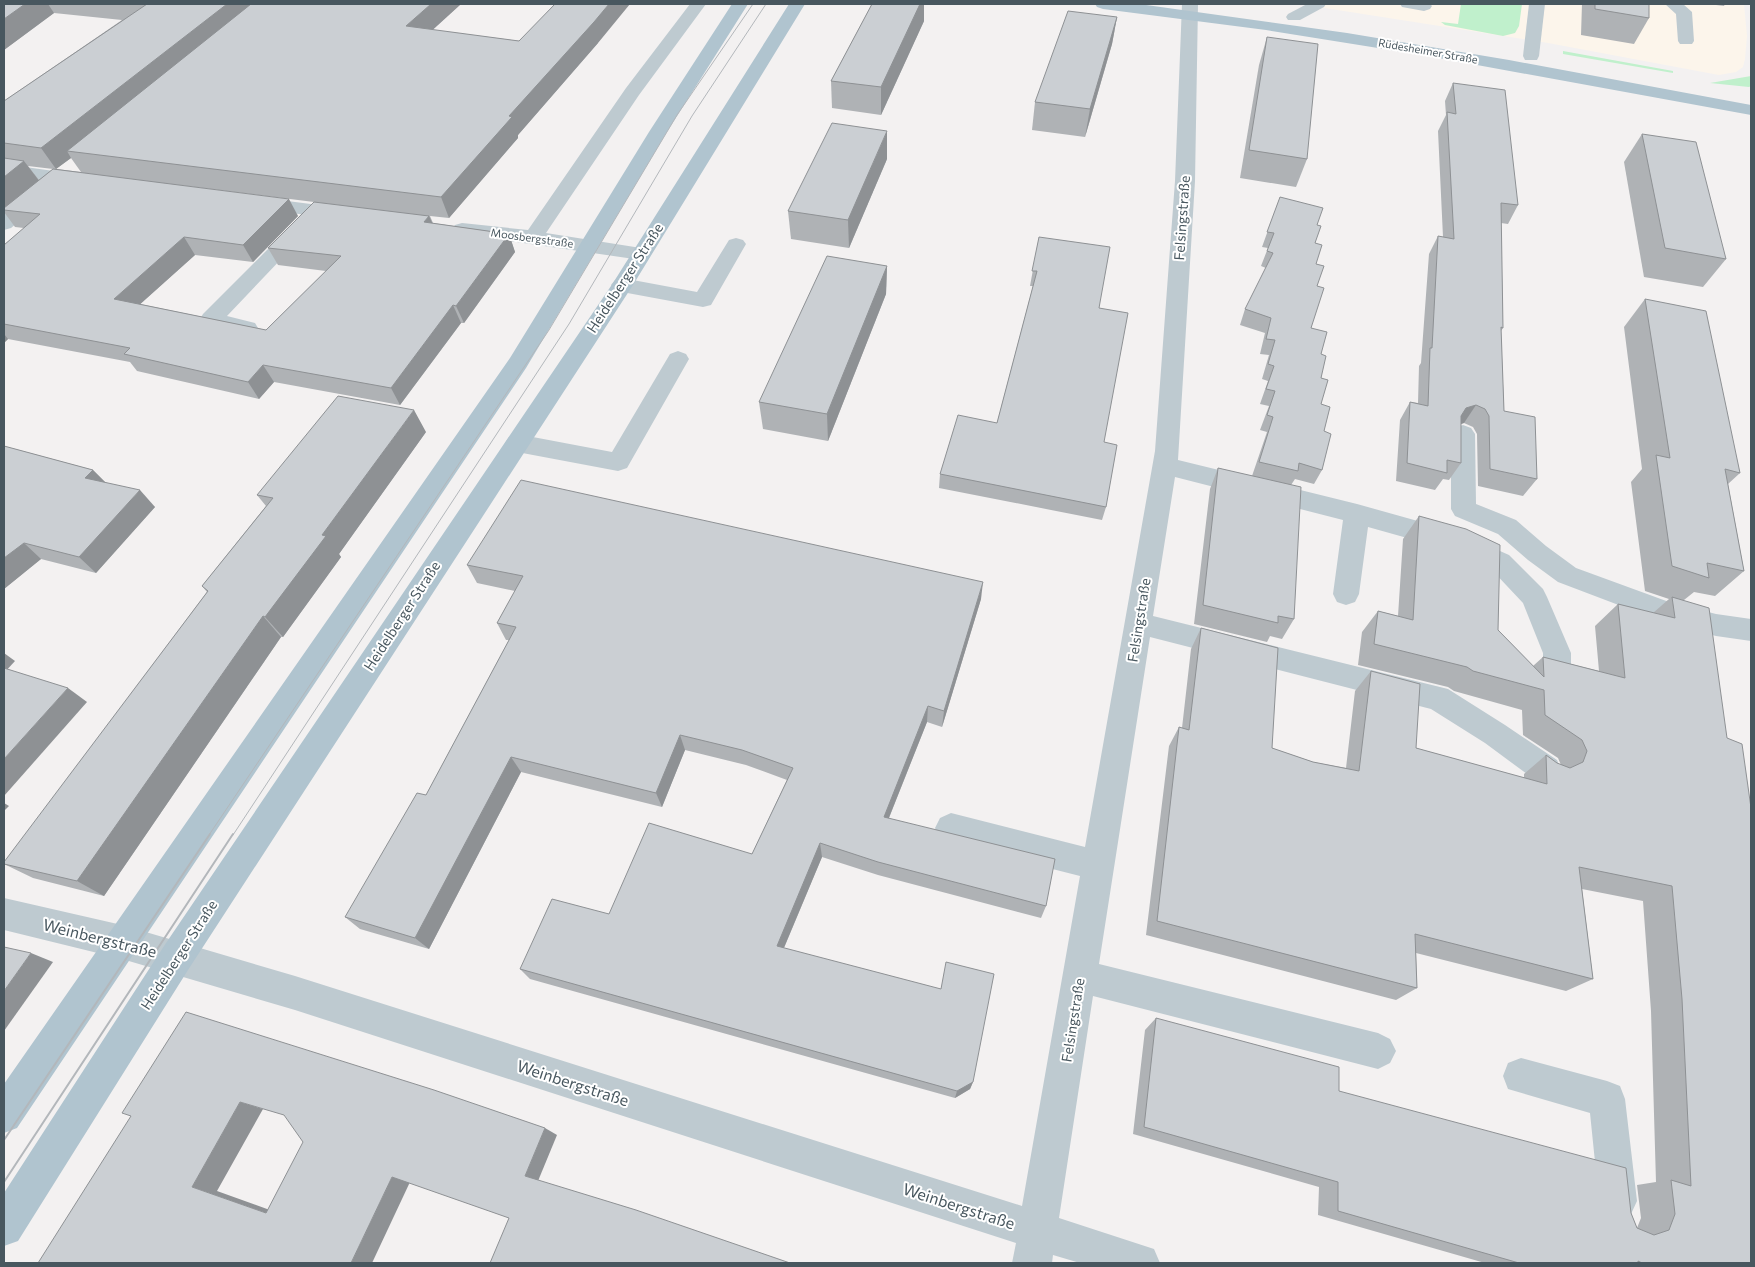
<svg xmlns="http://www.w3.org/2000/svg" width="1755" height="1267" viewBox="0 0 1755 1267" font-family="Commissioner,sans-serif">
<style>
.commercial{fill:#fcf5eb}
.green{fill:#c0f0cc}
.lines{fill:none;stroke-linecap:round;stroke-linejoin:round}
.minor{fill:#becad0;fill-rule:evenodd}
.major{fill:#b0c4cf;fill-rule:evenodd}
.tram-far1{stroke:#b3b7bb;stroke-width:1}
.tram{stroke:#b3b7bb;stroke-width:2}
.wall{fill:#afb2b5;fill-rule:evenodd}
.shaded-wall{fill:#8e9194}
.building{fill:#cbcfd3;stroke:#8e9194;fill-rule:evenodd}
.labels{text-anchor:middle;stroke-width:4;stroke-linejoin:round;paint-order:stroke}
.far-street-label{font-size:11px;fill:#48575f;stroke:#fff}
.street-label{font-size:14px;fill:#48575f;stroke:#fff}
.near-street-label{font-size:16px;fill:#48575f;stroke:#fff}
</style>
<rect width="100%" height="100%" fill="#f3f1f1"/>
<path class="commercial" d="M 1299,4 L 1744,4 L 1747,36 L 1745,59 L 1743,67 L 1736,72 L 1719,75 L 1548,43 Z"/>
<g class="green">
<path d="M 1461,4 L 1522,4 L 1519,26 L 1515,33 L 1503,36 L 1445,25 L 1441,22 L 1458,24 Z"/>
<path d="M 1563,51 L 1673,71 L 1673,73 L 1563,54 Z"/>
<path d="M 1751,76 L 1751,86 L 1749,87 L 1710,83 Z"/>
</g>
<g class="lines">
<g class="minor">
<path d="M 690,4 L 706,4 L 639,95 L 546,233 L 641,248 L 648,250 L 651,254 L 648,258 L 641,260 L 455,233 L 452,229 L 455,225 L 462,223 L 528,230 L 626,88 Z"/>
<path d="M 1182,4 L 1198,4 L 1195,181 L 1178,460 L 1357,504 L 1457,532 L 1509,555 L 1543,589 L 1547,597 L 1571,653 L 1571,671 L 1567,679 L 1557,683 L 1547,679 L 1543,671 L 1543,653 L 1523,603 L 1491,569 L 1450,550 L 1368,527 L 1359,594 L 1355,602 L 1346,605 L 1337,602 L 1333,594 L 1343,520 L 1175,477 L 1153,616 L 1448,689 L 1505,725 L 1557,760 L 1561,770 L 1557,780 L 1546,784 L 1535,780 L 1485,743 L 1431,709 L 1150,637 L 1099,964 L 1378,1033 L 1390,1039 L 1396,1051 L 1390,1063 L 1378,1069 L 1093,996 L 1059,1218 L 1154,1249 L 1160,1263 L 1080,1263 L 1053,1255 L 1052,1263 L 1012,1263 L 1016,1243 L 295,1010 L 122,959 L 4,930 L 4,898 L 122,925 L 295,976 L 1022,1206 L 1080,876 L 951,843 L 940,838 L 935,828 L 940,818 L 951,813 L 1085,847 L 1155,451 L 1175,181 Z"/>
<path d="M 1307,4 L 1326,4 L 1324,7 L 1300,20 L 1288,20 L 1286,17 L 1288,14 Z"/>
<path d="M 1400,4 L 1430,4 L 1432,6 L 1430,9 L 1424,11 L 1402,7 Z"/>
<path d="M 1529,4 L 1545,4 L 1539,56 L 1537,60 L 1525,60 L 1523,56 Z"/>
<path d="M 1665,4 L 1683,4 L 1692,12 L 1694,41 L 1692,44 L 1680,44 L 1678,41 L 1676,14 Z"/>
<path d="M 4,164 L 82,175 L 89,177 L 92,181 L 89,185 L 82,187 L 4,176 Z"/>
<path d="M 39,189 L 46,191 L 49,195 L 46,199 L 11,228 L 4,230 L 4,214 L 32,191 Z"/>
<path d="M 256,197 L 342,208 L 349,210 L 352,214 L 349,218 L 342,220 L 249,207 L 246,203 L 249,199 Z"/>
<path d="M 298,224 L 305,226 L 308,230 L 305,234 L 227,316 L 255,323 L 258,328 L 255,333 L 247,335 L 203,324 L 200,319 L 203,314 L 291,226 Z"/>
<path d="M 736,238 L 743,240 L 746,244 L 711,305 L 703,307 L 622,292 L 615,290 L 611,285 L 615,280 L 622,278 L 697,292 L 729,240 Z"/>
<path d="M 678,351 L 686,354 L 689,359 L 627,468 L 618,471 L 517,452 L 509,449 L 505,443 L 509,437 L 517,434 L 612,452 L 670,354 Z"/>
<path d="M 1463,425 L 1471,428 L 1475,434 L 1476,504 L 1516,520 L 1546,546 L 1576,568 L 1669,602 L 1716,614 L 1751,619 L 1751,641 L 1716,636 L 1666,623 L 1558,582 L 1528,560 L 1498,534 L 1455,516 L 1451,509 L 1451,434 L 1455,428 Z"/>
<path d="M 1521,1058 L 1607,1081 L 1620,1086 L 1625,1099 L 1637,1201 L 1631,1214 L 1618,1220 L 1605,1214 L 1599,1201 L 1590,1113 L 1508,1089 L 1503,1076 L 1508,1063 Z"/>
</g>
<g class="major">
<path d="M 732,4 L 748,4 L 667,132 L 526,368 L 17,1128 L 4,1133 L 4,1084 L 510,358 L 649,132 Z"/>
<path d="M 789,4 L 805,4 L 633,285 L 188,970 L 18,1241 L 4,1246 L 4,1193 L 164,946 L 613,283 Z"/>
<path d="M 1095,4 L 1139,4 L 1347,33 L 1509,60 L 1751,105 L 1751,115 L 1428,56 L 1266,30 L 1103,9 L 1097,7 Z"/>
</g>
<g class="tram-far1">
<path d="M 209,835 L 549,330 L 677,115 L 753,4"/>
<path d="M 233,835 L 569,324 L 692,116 L 766,4"/>
</g>
<g class="tram">
<path d="M 4,1140 L 210,834"/>
<path d="M 4,1182 L 233,834"/>
</g>
</g>
<g class="wall">
<path d="M 4,4 L 461,4 L 432,30 L 519,41 L 598,43 L 518,135 L 518,138 L 449,218 L 430,216 L 433,223 L 509,234 L 515,252 L 464,323 L 461,323 L 400,405 L 274,382 L 259,399 L 137,371 L 130,362 L 8,339 L 4,343 L 4,245 L 24,228 L 15,227 L 4,212 L 4,101 L 122,20 L 54,13 L 4,50 ZM 71,158 L 81,172 L 56,169 ZM 28,166 L 53,169 L 39,180 ZM 178,185 L 314,202 L 268,248 L 278,265 L 326,271 L 266,330 L 140,304 L 195,255 L 253,262 L 298,216 Z"/>
<path d="M 872,4 L 924,4 L 924,21 L 881,115 L 832,108 L 831,81 Z"/>
<path d="M 1582,4 L 1649,4 L 1649,18 L 1634,44 L 1581,35 Z"/>
<path d="M 1708,4 L 1725,4 L 1724,6 Z"/>
<path d="M 1117,17 L 1112,44 L 1085,137 L 1032,130 L 1035,102 Z"/>
<path d="M 1267,37 L 1307,159 L 1296,187 L 1240,178 L 1259,65 Z"/>
<path d="M 1453,83 L 1518,205 L 1508,224 L 1501,223 L 1503,328 L 1501,331 L 1504,411 L 1537,479 L 1523,496 L 1478,486 L 1477,434 L 1473,427 L 1464,423 L 1461,424 L 1461,463 L 1449,480 L 1443,479 L 1435,490 L 1396,481 L 1400,420 L 1410,402 L 1418,403 L 1419,366 L 1421,363 L 1429,254 L 1438,236 L 1443,237 L 1438,131 L 1446,115 L 1445,101 Z"/>
<path d="M 1642,134 L 1726,259 L 1703,287 L 1644,277 L 1624,162 Z"/>
<path d="M 887,159 L 849,248 L 791,239 L 788,211 Z"/>
<path d="M 1280,197 L 1317,225 L 1315,243 L 1317,286 L 1311,328 L 1321,354 L 1321,404 L 1324,431 L 1322,470 L 1314,484 L 1295,479 L 1291,485 L 1294,619 L 1282,639 L 1270,636 L 1267,642 L 1194,624 L 1210,489 L 1218,468 L 1252,476 L 1267,432 L 1260,430 L 1269,406 L 1260,404 L 1268,381 L 1262,379 L 1269,355 L 1260,354 L 1265,333 L 1240,325 L 1245,309 L 1266,268 L 1261,266 L 1268,248 L 1262,247 Z"/>
<path d="M 1039,237 L 1099,308 L 1106,507 L 1102,520 L 939,488 L 940,474 L 997,423 L 1033,286 L 1030,286 Z"/>
<path d="M 887,266 L 886,294 L 828,441 L 763,429 L 759,402 Z"/>
<path d="M 1645,299 L 1740,473 L 1728,484 L 1744,571 L 1715,596 L 1694,592 L 1684,600 L 1751,1263 L 1485,1263 L 1318,1215 L 1319,1187 L 1133,1134 L 1145,1030 L 1156,1018 L 1339,1091 L 1631,1213 L 1637,1228 L 1641,1218 L 1637,1185 L 1656,1182 L 1651,1011 L 1643,901 L 1582,889 L 1593,979 L 1566,991 L 1416,953 L 1417,988 L 1396,1000 L 1146,935 L 1169,746 L 1179,727 L 1182,728 L 1191,649 L 1201,628 L 1272,748 L 1313,762 L 1346,768 L 1355,691 L 1371,671 L 1416,748 L 1524,778 L 1524,774 L 1546,755 L 1557,763 L 1561,765 L 1558,758 L 1523,735 L 1522,710 L 1454,691 L 1448,687 L 1358,665 L 1362,632 L 1378,611 L 1398,616 L 1403,539 L 1419,516 L 1498,630 L 1533,666 L 1543,657 L 1599,671 L 1595,626 L 1618,604 L 1653,613 L 1669,599 L 1645,591 L 1631,482 L 1642,469 L 1624,327 Z"/>
<path d="M 426,432 L 339,554 L 341,557 L 283,637 L 281,637 L 104,896 L 33,878 L 4,864 L 207,592 L 202,586 L 266,506 L 257,495 Z"/>
<path d="M 4,446 L 93,470 L 105,482 L 155,507 L 96,573 L 41,559 L 4,589 Z"/>
<path d="M 467,565 L 981,599 L 942,727 L 927,722 L 889,818 L 1046,906 L 1041,918 L 878,875 L 822,857 L 784,948 L 973,1082 L 970,1089 L 955,1098 L 530,979 L 520,969 L 609,914 L 752,854 L 787,780 L 746,765 L 685,750 L 662,807 L 521,772 L 429,949 L 360,929 L 345,917 L 426,795 L 509,640 L 506,640 L 497,623 L 515,591 L 477,583 Z"/>
</g>
<g class="shaded-wall">
<path d="M 25,4 L 48,4 L 54,13 L 4,50 L 4,19 Z"/>
<path d="M 227,4 L 263,4 L 67,151 L 71,158 L 56,169 L 41,148 Z"/>
<path d="M 431,4 L 461,4 L 414,47 L 406,26 Z"/>
<path d="M 609,4 L 630,4 L 598,43 L 518,135 L 518,138 L 449,218 L 441,197 L 509,116 Z"/>
<path d="M 920,4 L 924,4 L 924,21 L 881,115 L 881,87 Z"/>
<path d="M 1117,17 L 1112,44 L 1085,137 L 1090,109 Z"/>
<path d="M 887,131 L 887,159 L 849,248 L 848,220 Z"/>
<path d="M 24,161 L 40,182 L 4,210 L 4,177 Z"/>
<path d="M 289,199 L 298,216 L 253,262 L 243,245 Z"/>
<path d="M 429,216 L 437,233 L 424,222 Z"/>
<path d="M 509,234 L 515,252 L 464,323 L 456,306 Z"/>
<path d="M 184,237 L 195,255 L 127,316 L 114,299 Z"/>
<path d="M 887,266 L 886,294 L 828,441 L 827,414 Z"/>
<path d="M 453,305 L 461,323 L 400,405 L 391,388 Z"/>
<path d="M 4,334 L 8,339 L 4,343 Z"/>
<path d="M 263,365 L 274,382 L 259,399 L 248,382 Z"/>
<path d="M 1476,405 L 1464,423 L 1454,426 L 1466,408 Z"/>
<path d="M 414,410 L 426,432 L 339,554 L 341,557 L 283,637 L 265,617 L 322,535 Z"/>
<path d="M 93,470 L 109,486 L 85,478 Z"/>
<path d="M 140,490 L 155,507 L 96,573 L 79,557 Z"/>
<path d="M 24,543 L 41,559 L 4,589 L 4,558 Z"/>
<path d="M 983,582 L 981,599 L 942,727 L 944,711 Z"/>
<path d="M 263,616 L 281,637 L 104,896 L 77,881 Z"/>
<path d="M 4,653 L 15,661 L 4,673 Z"/>
<path d="M 68,688 L 87,702 L 4,796 L 4,759 Z"/>
<path d="M 928,706 L 927,722 L 884,830 L 884,817 Z"/>
<path d="M 680,735 L 685,750 L 662,807 L 656,793 Z"/>
<path d="M 511,757 L 521,772 L 429,949 L 415,938 Z"/>
<path d="M 4,803 L 9,806 L 4,811 Z"/>
<path d="M 820,843 L 822,857 L 780,957 L 777,946 Z"/>
<path d="M 31,953 L 53,962 L 4,1031 L 4,991 Z"/>
<path d="M 973,1082 L 970,1089 L 955,1098 L 957,1091 Z"/>
<path d="M 240,1102 L 263,1109 L 217,1191 L 289,1217 L 266,1213 L 192,1187 Z"/>
<path d="M 545,1128 L 557,1135 L 538,1181 L 525,1176 Z"/>
<path d="M 392,1177 L 410,1182 L 372,1263 L 351,1263 Z"/>
</g>
<g class="building">
<path d="M 4,4 L 25,4 L 4,19 Z"/>
<path d="M 147,4 L 227,4 L 41,148 L 4,143 L 4,101 Z"/>
<path d="M 251,4 L 431,4 L 406,26 L 519,41 L 555,4 L 609,4 L 594,22 L 509,116 L 512,117 L 441,197 L 67,151 Z"/>
<path d="M 872,4 L 920,4 L 881,87 L 831,81 Z"/>
<path d="M 1595,4 L 1649,4 L 1649,18 L 1595,9 Z"/>
<path d="M 1068,11 L 1117,17 L 1090,109 L 1035,102 Z"/>
<path d="M 1267,37 L 1318,44 L 1307,159 L 1249,150 Z"/>
<path d="M 1453,83 L 1505,90 L 1518,205 L 1501,203 L 1503,328 L 1501,327 L 1504,411 L 1535,417 L 1537,479 L 1490,469 L 1489,416 L 1485,409 L 1476,405 L 1466,408 L 1461,416 L 1461,463 L 1447,460 L 1447,473 L 1407,463 L 1410,402 L 1428,406 L 1430,348 L 1432,348 L 1438,236 L 1454,239 L 1447,112 L 1456,114 Z"/>
<path d="M 832,123 L 887,131 L 848,220 L 788,211 Z"/>
<path d="M 1642,134 L 1696,142 L 1726,259 L 1665,248 Z"/>
<path d="M 4,158 L 24,161 L 4,177 Z"/>
<path d="M 53,169 L 289,199 L 243,245 L 184,237 L 114,299 L 266,330 L 341,256 L 268,248 L 314,202 L 429,216 L 424,222 L 509,234 L 456,306 L 453,305 L 391,388 L 263,365 L 248,382 L 124,354 L 130,348 L 4,324 L 4,245 L 40,214 L 4,210 L 4,208 Z"/>
<path d="M 1280,197 L 1323,208 L 1317,225 L 1321,226 L 1315,243 L 1322,245 L 1316,264 L 1324,266 L 1317,286 L 1324,288 L 1311,328 L 1327,332 L 1321,354 L 1326,356 L 1321,378 L 1328,380 L 1321,404 L 1330,407 L 1324,431 L 1331,434 L 1322,470 L 1299,463 L 1298,471 L 1259,462 L 1273,417 L 1267,415 L 1275,391 L 1266,389 L 1274,366 L 1268,364 L 1275,340 L 1266,339 L 1271,318 L 1245,309 L 1273,253 L 1267,251 L 1274,233 L 1267,232 Z"/>
<path d="M 1039,237 L 1110,247 L 1099,308 L 1128,313 L 1104,442 L 1117,445 L 1106,507 L 940,474 L 958,415 L 997,423 L 1037,271 L 1032,271 Z"/>
<path d="M 827,256 L 887,266 L 827,414 L 759,402 Z"/>
<path d="M 1645,299 L 1706,311 L 1740,473 L 1725,469 L 1744,571 L 1707,563 L 1709,578 L 1672,566 L 1656,455 L 1670,458 Z"/>
<path d="M 338,396 L 414,410 L 322,535 L 326,536 L 265,617 L 263,616 L 77,881 L 4,864 L 4,862 L 208,591 L 202,586 L 273,498 L 257,495 Z"/>
<path d="M 4,446 L 93,470 L 85,478 L 140,490 L 79,557 L 24,543 L 4,558 Z"/>
<path d="M 1218,468 L 1301,487 L 1294,619 L 1278,616 L 1278,623 L 1203,605 Z"/>
<path d="M 521,480 L 983,582 L 944,711 L 928,706 L 884,817 L 1055,859 L 1046,906 L 878,862 L 820,843 L 777,946 L 941,989 L 946,962 L 994,974 L 973,1082 L 957,1091 L 520,969 L 552,899 L 609,914 L 649,823 L 752,854 L 793,768 L 742,750 L 680,735 L 656,793 L 511,757 L 415,938 L 345,917 L 417,793 L 426,795 L 516,627 L 497,623 L 523,576 L 467,565 Z"/>
<path d="M 1419,516 L 1466,529 L 1500,545 L 1498,630 L 1544,677 L 1543,657 L 1625,678 L 1618,604 L 1675,618 L 1672,597 L 1709,608 L 1727,738 L 1742,744 L 1751,808 L 1751,1263 L 1642,1263 L 1638,1261 L 1638,1263 L 1519,1263 L 1338,1211 L 1338,1182 L 1144,1127 L 1156,1018 L 1339,1067 L 1339,1091 L 1626,1168 L 1631,1213 L 1637,1228 L 1654,1235 L 1669,1230 L 1675,1214 L 1671,1180 L 1691,1186 L 1682,999 L 1672,886 L 1579,867 L 1593,979 L 1415,934 L 1417,988 L 1157,921 L 1179,727 L 1189,730 L 1201,628 L 1278,648 L 1272,748 L 1313,762 L 1359,771 L 1371,671 L 1420,684 L 1416,748 L 1547,784 L 1546,755 L 1557,763 L 1570,768 L 1583,762 L 1587,751 L 1582,740 L 1545,715 L 1544,690 L 1473,671 L 1467,667 L 1374,644 L 1378,611 L 1413,620 Z"/>
<path d="M 4,668 L 68,688 L 4,759 Z"/>
<path d="M 4,947 L 31,953 L 4,991 Z"/>
<path d="M 186,1012 L 434,1090 L 545,1128 L 525,1176 L 636,1210 L 790,1263 L 490,1263 L 509,1218 L 392,1177 L 351,1263 L 38,1263 L 131,1116 L 122,1113 ZM 240,1102 L 284,1115 L 303,1142 L 266,1213 L 192,1187 Z"/>
</g>
<g class="labels">
<g class="far-street-label">
<text transform="translate(1428 51) rotate(10)" y="4">Rüdesheimer Straße</text>
<text transform="translate(532 238) rotate(8)" y="4">Moosbergstraße</text>
</g>
<g class="street-label">
<text transform="translate(1182 218) rotate(-86)" y="5">Felsingstraße</text>
<text transform="translate(625 278) rotate(-57)" y="5">Heidelberger Straße</text>
<text transform="translate(402 616) rotate(-57)" y="5">Heidelberger Straße</text>
<text transform="translate(1139 620) rotate(-81)" y="5">Felsingstraße</text>
<text transform="translate(179 955) rotate(-57)" y="5">Heidelberger Straße</text>
<text transform="translate(1073 1020) rotate(-81)" y="5">Felsingstraße</text>
</g>
<g class="near-street-label">
<text transform="translate(100 938) rotate(14)" y="6">Weinbergstraße</text>
<text transform="translate(573 1083) rotate(18)" y="6">Weinbergstraße</text>
<text transform="translate(959 1206) rotate(18)" y="6">Weinbergstraße</text>
</g>
</g>
<rect width="1755" height="1267" fill="none" stroke="#48575f" stroke-width="10"/>
</svg>
